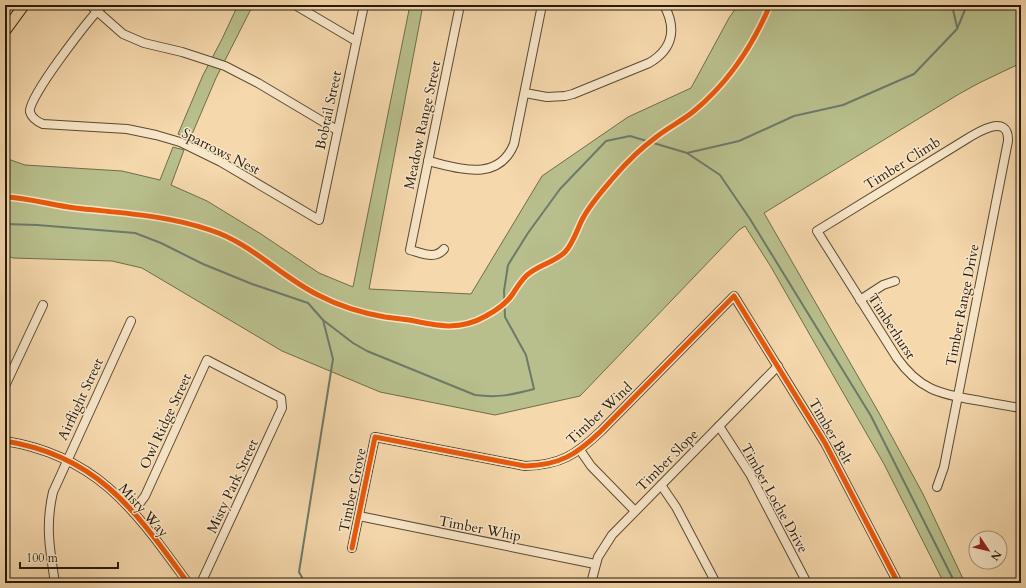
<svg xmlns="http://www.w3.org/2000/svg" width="1026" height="588" viewBox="0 0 1026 588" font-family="Cardo,serif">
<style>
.green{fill:#b8bf8c;stroke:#706c4c}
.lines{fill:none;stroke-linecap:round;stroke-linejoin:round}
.stream{stroke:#6d7a6a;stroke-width:2}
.minor-casing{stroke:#5a4a33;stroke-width:10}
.major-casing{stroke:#271a0b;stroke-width:12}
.minor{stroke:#f8e6c9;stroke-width:8}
.major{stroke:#f5d8ac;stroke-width:10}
.cycleway-casing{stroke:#f8e6c9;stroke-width:8}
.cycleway{stroke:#e8590c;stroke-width:5}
.labels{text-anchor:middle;stroke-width:3;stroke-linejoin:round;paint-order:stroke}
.street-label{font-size:14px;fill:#271a0b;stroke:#f8e6c9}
</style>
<rect width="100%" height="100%" fill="#f5d8ac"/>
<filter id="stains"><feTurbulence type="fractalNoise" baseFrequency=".005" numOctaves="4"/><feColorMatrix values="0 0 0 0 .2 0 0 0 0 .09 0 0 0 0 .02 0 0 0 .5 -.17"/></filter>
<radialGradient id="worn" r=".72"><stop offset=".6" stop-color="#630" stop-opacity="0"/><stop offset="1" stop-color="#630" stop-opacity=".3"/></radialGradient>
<g class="green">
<path d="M 238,5 L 253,5 L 216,78 L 190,139 L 178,134 L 203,75 L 221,41 Z"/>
<path d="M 410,5 L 423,5 L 369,289 L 471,294 L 542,176 L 628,117 L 691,88 L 729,18 L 738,5 L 1021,5 L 1021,63 L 979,83 L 959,94 L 764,213 L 879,413 L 923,494 L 965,583 L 944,583 L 884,464 L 771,267 L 745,226 L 739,230 L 580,396 L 495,415 L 380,392 L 282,351 L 142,268 L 112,261 L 13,258 L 5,255 L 5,158 L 25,165 L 122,171 L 160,180 L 173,147 L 184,150 L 171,185 L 207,201 L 261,234 L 319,273 L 353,287 Z"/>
</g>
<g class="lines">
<g class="stream">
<path d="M 952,5 L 957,27"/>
<path d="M 687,153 L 720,175 L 750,219 L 871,416 L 955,583"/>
<path d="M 5,224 L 37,225 L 135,233 L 161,243 L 203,264 L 252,284 L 308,303 L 323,320 L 353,343 L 367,351 L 475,395 C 498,398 511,395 534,389 L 526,355 L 505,317 L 504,291 L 508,265 L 528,233 L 560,189 L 606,141 L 630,136 L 687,153 L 739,141 L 794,116 L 843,105 L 914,74 L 957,29 L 967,5"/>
<path d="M 305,583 L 299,572 L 333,359 L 323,320"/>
</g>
<g class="minor-casing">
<g id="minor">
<path d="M 90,5 L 123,34 L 144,43 L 182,52 L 225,66 L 258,83 L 337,130"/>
<path d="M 103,5 C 90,18 27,98 30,112 C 32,119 38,122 43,124 L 127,129 L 156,135 L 180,142 L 221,162 L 319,220 L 364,5"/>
<path d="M 295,5 L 356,41"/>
<path d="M 525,93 L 547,97 L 565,96 L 573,94 L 649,63 C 673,49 677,29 664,5"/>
<path d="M 428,161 C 459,168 498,183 514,144 L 542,5"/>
<path d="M 444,249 C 435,260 422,253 410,250 L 460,5"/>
<path d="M 860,300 L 883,285 L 895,281"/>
<path d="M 5,386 L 43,305"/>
<path d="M 719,426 L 750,474 L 807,583"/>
<path d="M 5,441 C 99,456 136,512 188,583"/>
<path d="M 580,450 L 591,466 L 635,511"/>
<path d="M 661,485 L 676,507 L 716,583"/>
<path d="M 937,487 L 944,467 L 1008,141 C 1009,112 976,133 965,140 L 817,231 L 897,358 C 919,389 939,394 975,400 C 991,403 1006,406 1021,408"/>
<path d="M 133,512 L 145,496 L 207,360 L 281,398 L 282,408 L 201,583"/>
<path d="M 359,516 L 595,564"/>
<path d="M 1021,527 L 1021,546"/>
<path d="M 352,548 L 375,437 L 525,466 C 560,465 576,455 601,431 L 734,296 L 825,443 L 898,583"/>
<path d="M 55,583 C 50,550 45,526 53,492 L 131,321"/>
<path d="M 591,583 L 598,557 L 612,535 L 778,366"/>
</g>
</g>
<g class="major-casing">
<path id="major" d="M 5,31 L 24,5"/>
</g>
<use href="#minor" class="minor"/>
<use href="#major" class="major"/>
<g class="cycleway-casing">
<g id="cycleway">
<path d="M 5,197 C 29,198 51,205 75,208 C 120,213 166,215 210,230 C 251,243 280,276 318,295 C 339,306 362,313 385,317 C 393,318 401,319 409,320 C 437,326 460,331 486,316 C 495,311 506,304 512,295 C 516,289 520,282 526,276 C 537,265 554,263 565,252 C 574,242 577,229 583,218 C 591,203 603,190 614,177 C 626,163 640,149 655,138 C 667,128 682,121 694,111 C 728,83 753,45 770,5"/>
<path d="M 5,441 C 99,456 136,512 188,583"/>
<path d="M 352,548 L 375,437 L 525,466 C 560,465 576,455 601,431 L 734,296 L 825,443 L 898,583"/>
</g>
</g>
<use href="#cycleway" class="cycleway"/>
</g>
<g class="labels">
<g class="street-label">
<text transform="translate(328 110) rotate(-78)" y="5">Bobtail Street</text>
<text transform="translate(422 125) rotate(-78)" y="5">Meadow Range Street</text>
<text transform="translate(221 151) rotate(27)" y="5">Sparrows Nest</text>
<text transform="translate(902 163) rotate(-32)" y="5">Timber Climb</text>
<text transform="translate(962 305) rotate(-79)" y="5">Timber Range Drive</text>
<text transform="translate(892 326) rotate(57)" y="5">Timberhurst</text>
<text transform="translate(80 399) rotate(-65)" y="5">Airflight Street</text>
<text transform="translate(599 413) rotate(-43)" y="5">Timber Wind</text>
<text transform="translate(165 421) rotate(-65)" y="5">Owl Ridge Street</text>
<text transform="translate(831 431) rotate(60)" y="5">Timber Belt</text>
<text transform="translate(667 460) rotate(-45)" y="5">Timber Slope</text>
<text transform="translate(232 486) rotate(-65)" y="5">Misty Park Street</text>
<text transform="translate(352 490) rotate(-78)" y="5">Timber Grove</text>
<text transform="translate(775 498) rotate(61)" y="5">Timber Loche Drive</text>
<text transform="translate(144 510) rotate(48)" y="5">Misty Way</text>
<text transform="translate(480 528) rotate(11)" y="5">Timber Whip</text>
</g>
</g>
<rect width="1026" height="588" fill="none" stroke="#f5d8ac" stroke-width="20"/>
<rect x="6" y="6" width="1014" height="576" fill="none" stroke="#271a0b" stroke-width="2"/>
<rect x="10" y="10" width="1006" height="568" fill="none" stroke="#271a0b"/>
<g transform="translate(988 550) rotate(125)"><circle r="19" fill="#f8e6c9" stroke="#a4947d"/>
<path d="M0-3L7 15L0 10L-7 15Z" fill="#8f2418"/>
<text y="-6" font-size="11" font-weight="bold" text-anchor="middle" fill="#271a0b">N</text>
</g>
<path d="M20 562v6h98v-6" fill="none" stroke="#271a0b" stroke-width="2"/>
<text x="26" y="562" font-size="12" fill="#271a0b" stroke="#f8e6c9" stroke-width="3" paint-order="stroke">100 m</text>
<rect width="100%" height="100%" filter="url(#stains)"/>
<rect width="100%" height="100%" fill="url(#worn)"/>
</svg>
